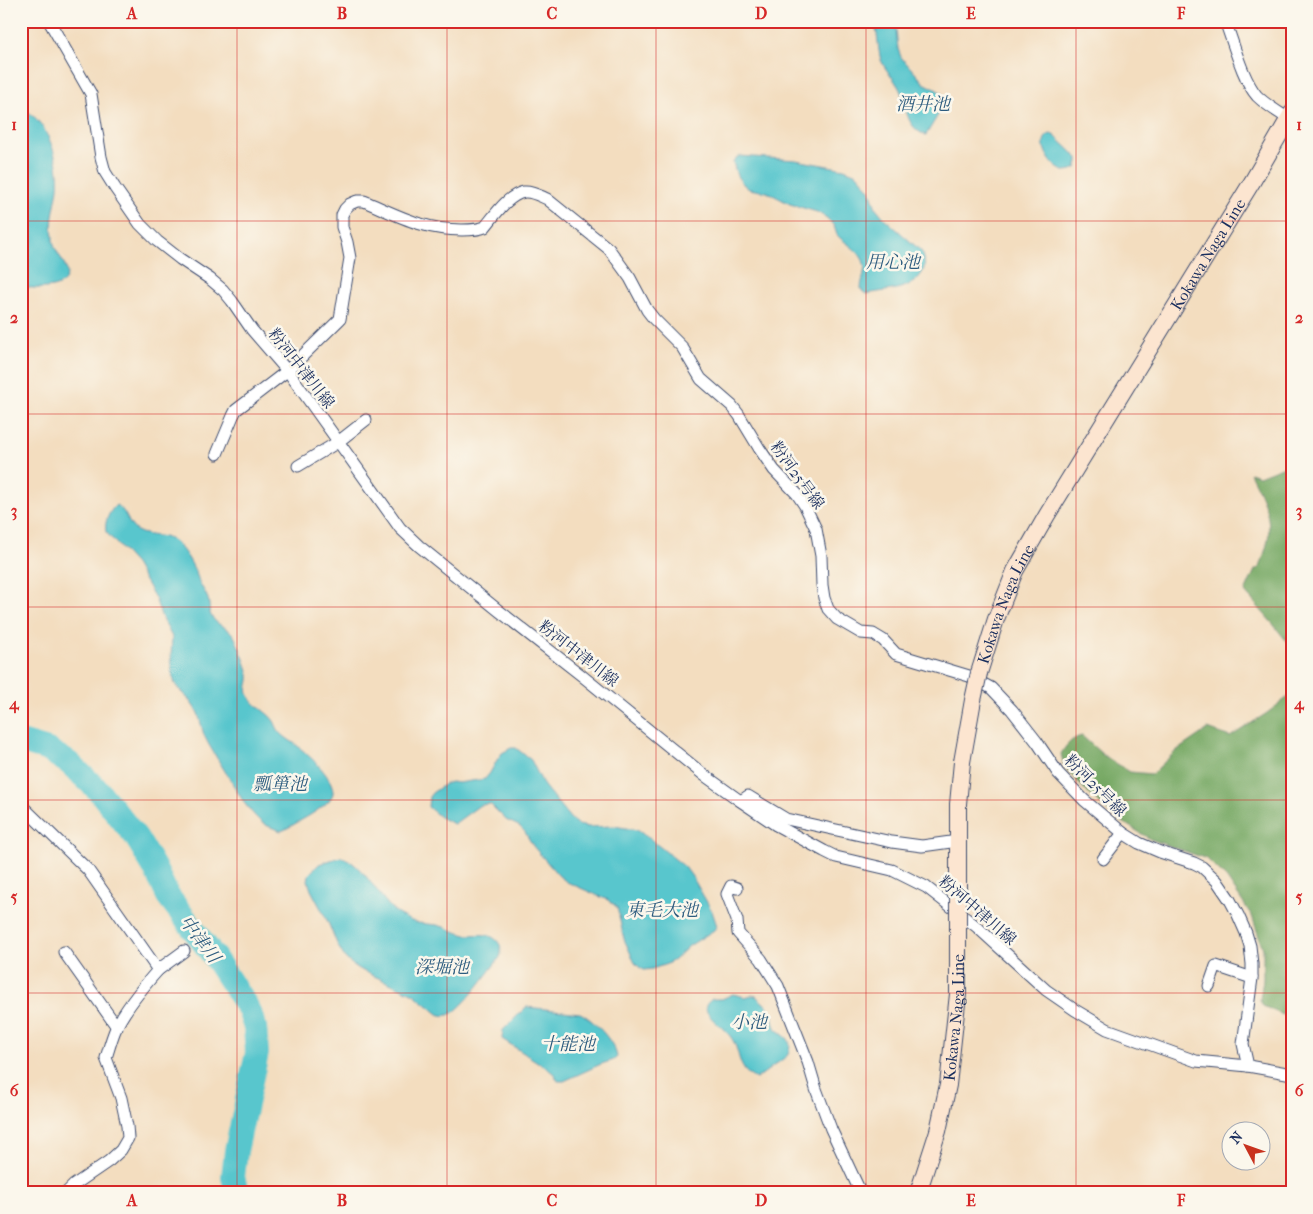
<svg xmlns="http://www.w3.org/2000/svg" width="1313" height="1214" viewBox="0 0 1313 1214" font-family="'IM FELL French Canon','Noto Serif JP',serif">
<style>
.forest{fill:#76a863;stroke:#486c60}
.water{fill:#58c6cd;stroke:#3a7a96}
.lines{fill:none;stroke-linecap:round;stroke-linejoin:round}
.river{stroke:#58c6cd;stroke-width:24}
.street-casing{stroke:#3b496d;stroke-width:13}
.secondary-casing{stroke:#3b496d;stroke-width:18}
.street{stroke:#fff;stroke-width:11}
.secondary{stroke:#fce5d0;stroke-width:16}
.secondary-bridge-casing{stroke:#3b496d;stroke-width:18;stroke-linecap:butt}
.secondary-bridge{stroke:#fce5d0;stroke-width:16}
.grid{fill:none;stroke:#d62828;stroke-width:1;stroke-opacity:0.55}
.labels{text-anchor:middle;stroke-width:5;stroke-linejoin:round;paint-order:stroke}
.street-label{font-size:16px;fill:#1b2f5e;stroke:#fbf7ec}
.water-label{font-size:18px;font-style:italic;fill:#2d5c7f;stroke:#fbf7ec}
.neatline{fill:none;stroke:#d62828;stroke-width:2}
.grid-label{font-size:16px;text-anchor:middle;font-weight:bold;fill:#d62828}
</style>
<rect width="100%" height="100%" fill="#fbf7ec"/>
<filter id="ink" filterUnits="userSpaceOnUse"><feTurbulence type="fractalNoise" baseFrequency=".02" numOctaves="2"/><feDisplacementMap in="SourceGraphic" scale="10" xChannelSelector="R" yChannelSelector="G"/><feConvolveMatrix kernelMatrix="1 2 1 2 8 2 1 2 1" color-interpolation-filters="sRGB"/></filter>
<filter id="wash" filterUnits="userSpaceOnUse"><feTurbulence type="fractalNoise" baseFrequency=".0096" numOctaves="4" result="noise"/><feDisplacementMap in="SourceGraphic" scale="20" xChannelSelector="R" yChannelSelector="G"/><feGaussianBlur stdDeviation="1.12" result="paint"/><feColorMatrix in="noise" values="0 0 0 0 0 0 0 0 0 0 0 0 0 0 0 0 0 1.4 0 .05"/><feComposite in="paint" operator="in"/></filter>
<g filter="url(#wash)">
<rect width="100%" height="100%" fill="#f3ddbf"/>
<g class="forest">
<path d="M1292,463V648L1273,624L1245,592L1255,570L1260,567C1263,558 1266,549 1268,540C1272,513 1261,496 1250,473L1259,476Z"/>
<path d="M1292,694V1019L1263,1006L1260,1000L1263,979V949L1252,916L1227,879L1207,859L1150,839L1116,818L1086,791L1064,766L1061,754C1066,745 1072,738 1082,736L1103,755L1130,772L1152,774L1176,751L1208,729L1230,737L1267,713Z"/>
</g>
<g class="water">
<path d="M873,21H895L898,49L901,57L924,83L939,91L946,98L944,105L926,135C903,127 908,103 898,86C893,77 885,70 881,60C877,47 879,33 873,21Z"/>
<path d="M21,108C47,118 61,162 58,188C56,205 50,219 53,237C53,240 53,242 54,245C57,255 72,269 65,280C57,291 34,288 21,287V178L26,162L21,148Z"/>
<path d="M1051,134L1055,136L1078,158V162L1076,168C1073,170 1068,171 1064,171C1054,169 1042,151 1044,142C1044,139 1046,137 1048,135Z"/>
<path d="M739,156L796,160L844,169L857,174L863,181L870,190L876,208L885,219L921,251C925,257 926,266 922,273C912,291 884,290 867,294L863,292L861,289C861,283 863,279 864,273C868,256 851,247 840,238L837,235L834,226L827,218L817,212L790,204L767,192L749,189L743,184L737,176L733,162L735,159Z"/>
<path d="M116,505C127,510 127,525 137,531C149,538 166,533 176,543C184,550 191,562 195,571C197,575 198,578 199,582C202,588 206,593 208,599C210,605 208,612 212,617C217,626 229,627 234,636C238,644 248,667 249,675C250,682 246,687 248,694C253,706 267,711 274,721C276,725 277,728 279,731C283,736 289,740 294,743C306,753 334,776 333,793C331,806 297,822 286,829L281,831L268,826L261,822L255,816L245,804L209,745L204,735L198,713L190,701L175,684L172,673L171,659L172,637L162,618L155,598L135,564L106,532C104,522 109,512 116,505Z"/>
<polygon points="511,748 516,748 531,760 544,786 570,818 578,825 588,827 614,826 637,830 649,838 685,867 693,878 712,911 717,926 714,930 689,946 674,960 667,964 652,969 644,970 639,967 635,963 624,939 617,907 608,900 567,882 559,876 533,846 525,832 519,826 506,820 490,804 480,805 454,824 440,817 428,807 429,797 432,793 445,784 451,782 458,783 485,779 490,773 497,760 502,753"/>
<path d="M340,857C361,861 378,896 394,911C400,916 410,921 418,923C424,924 431,924 437,925C447,927 456,933 466,935C473,935 480,934 486,935C497,937 504,946 500,957C490,970 463,1009 450,1014C446,1016 442,1016 438,1014L414,994L363,971L353,965L345,958L338,946L327,920L311,890L308,881L309,874L319,864Z"/>
<path d="M733,994L745,997L752,995L756,996L768,1007L772,1014L774,1025L776,1029L788,1039L790,1045L789,1052L787,1056L756,1079C735,1069 742,1051 730,1036C724,1028 708,1018 706,1009C705,1004 709,1002 712,999H722Z"/>
<path d="M527,1007L580,1013C593,1019 615,1042 617,1057L614,1060L601,1064L564,1081H558L554,1074L547,1068L502,1039L503,1030L525,1008Z"/>
</g>
<g class="lines">
<polyline class="river" points="21,742 48,750 69,763 98,790 136,837 154,867 168,896 215,958 249,1010 255,1027 257,1053 236,1151 233,1177 237,1193"/>
</g>
</g>
<g filter="url(#ink)">
<g class="lines">
<defs>
<g id="street">
<polyline points="49,21 91,94 101,157 105,172 115,188 140,224 157,241 180,259 210,279 223,290 232,301 252,330 290,374 400,528 419,546 498,610 581,675 704,775 739,800 776,825 824,851 836,857 892,870 926,887 977,927 1046,990 1075,1010 1107,1029 1196,1061 1248,1066 1292,1074"/>
<path d="M1225,21C1233,42 1243,80 1257,96C1266,105 1278,112 1289,119"/>
<path d="M217,454L233,416L236,410L287,371L340,319L350,258L347,242L342,227V215L345,209L350,204L357,201H364C399,216 423,230 462,230C470,230 478,230 485,227C495,215 508,195 524,192C532,191 540,196 547,199L609,249L630,278L647,310L654,319L682,347L701,379L732,406L739,415L759,448L774,470L797,494L805,506L816,529L821,556L822,585L824,598L828,609L837,619L861,633L873,634L883,640L896,654L969,676L991,688L1012,710L1037,742L1058,773L1084,800L1123,833L1139,843L1160,852L1194,863L1202,867L1217,881L1230,900L1238,915L1246,933L1250,946L1252,964V978L1243,1044L1248,1066"/>
<polyline points="298,466 338,442 366,420"/>
<polyline points="741,801 748,796 786,819 892,842 922,846 958,841"/>
<path d="M21,805L88,870L158,970C143,987 126,1007 116,1028C112,1037 109,1048 106,1058L121,1098L127,1126L128,1138L121,1150L109,1161L74,1185L66,1193"/>
<polyline points="1103,859 1123,833"/>
<polyline points="737,888 731,886 727,894 737,920 738,933 761,959 778,986 808,1062 816,1089 831,1129 859,1189 860,1193"/>
<polyline points="64,952 117,1027"/>
<polyline points="158,970 184,951"/>
<polyline points="1209,986 1216,966 1252,978"/>
</g>
<g id="secondary">
<path id="s1" d="M979,673L996,619L1015,571L1047,515L1252,182L1292,113"/>
<polyline points="958,879 958,804 962,762"/>
<path id="s2" d="M918,1193L938,1131L948,1085L958,994V948"/>
</g>
</defs>
<use href="#street" class="street-casing"/>
<use href="#secondary" class="secondary-casing"/>
<use href="#street" class="street"/>
<use href="#secondary" class="secondary"/>
<defs>
<g id="secondary-bridge">
<polyline points="962,762 973,700 979,673"/>
<polyline points="958,879 958,948"/>
</g>
</defs>
<use href="#secondary-bridge" class="secondary-bridge-casing"/>
<use href="#secondary-bridge" class="secondary-bridge"/>
</g>
</g>
<path class="grid" d="M237,21V1193M447,21V1193M656,21V1193M866,21V1193M1076,21V1193M21,221H1292M21,414H1292M21,607H1292M21,800H1292M21,993H1292"/>
<g class="labels">
<g class="street-label">
<text dy="6" stroke="none"><textPath href="#s1" startOffset="479">Kokawa Naga Line</textPath></text>
<text transform="translate(302 368) rotate(52)" y="6">粉河中津川線</text>
<text transform="translate(798 475) rotate(54)" y="6">粉河25号線</text>
<text dy="6" stroke="none"><textPath href="#s1" startOffset="74">Kokawa Naga Line</textPath></text>
<text transform="translate(579 653) rotate(38)" y="6">粉河中津川線</text>
<text transform="translate(1096 785) rotate(45)" y="6">粉河25号線</text>
<text transform="translate(978 910) rotate(41)" y="6">粉河中津川線</text>
<text dy="6" stroke="none"><textPath href="#s2" startOffset="180">Kokawa Naga Line</textPath></text>
</g>
<g class="water-label">
<text x="923" y="110">酒井池</text>
<text x="893" y="268">用心池</text>
<text x="280" y="790">瓢箪池</text>
<text x="662" y="916">東毛大池</text>
<text transform="translate(200 939) rotate(53)" y="6">中津川</text>
<text x="442" y="973">深堀池</text>
<text x="749" y="1028">小池</text>
<text x="568" y="1050">十能池</text>
</g>
</g>
<rect width="1313" height="1214" fill="none" stroke="#fbf7ec" stroke-width="55"/>
<g transform="translate(1246 1146) rotate(311)"><circle r="24" fill="#fbf7ec" stroke="#a1a7b3"/>
<path d="M0-4L9 19L0 12L-9 19Z" fill="#c8321e"/>
<text y="-8" font-size="14" font-weight="bold" text-anchor="middle" fill="#1b2f5e">N</text>
</g>
<rect x="28" y="28" width="1258" height="1158" class="neatline"/>
<g class="grid-label">
<text x="132" y="19">A</text>
<text x="342" y="19">B</text>
<text x="552" y="19">C</text>
<text x="761" y="19">D</text>
<text x="971" y="19">E</text>
<text x="1181" y="19">F</text>
<text x="14" y="130">1</text>
<text x="1299" y="130">1</text>
<text x="14" y="323">2</text>
<text x="1299" y="323">2</text>
<text x="14" y="516">3</text>
<text x="1299" y="516">3</text>
<text x="14" y="709">4</text>
<text x="1299" y="709">4</text>
<text x="14" y="902">5</text>
<text x="1299" y="902">5</text>
<text x="14" y="1096">6</text>
<text x="1299" y="1096">6</text>
<text x="132" y="1206">A</text>
<text x="342" y="1206">B</text>
<text x="552" y="1206">C</text>
<text x="761" y="1206">D</text>
<text x="971" y="1206">E</text>
<text x="1181" y="1206">F</text>
</g>
</svg>
